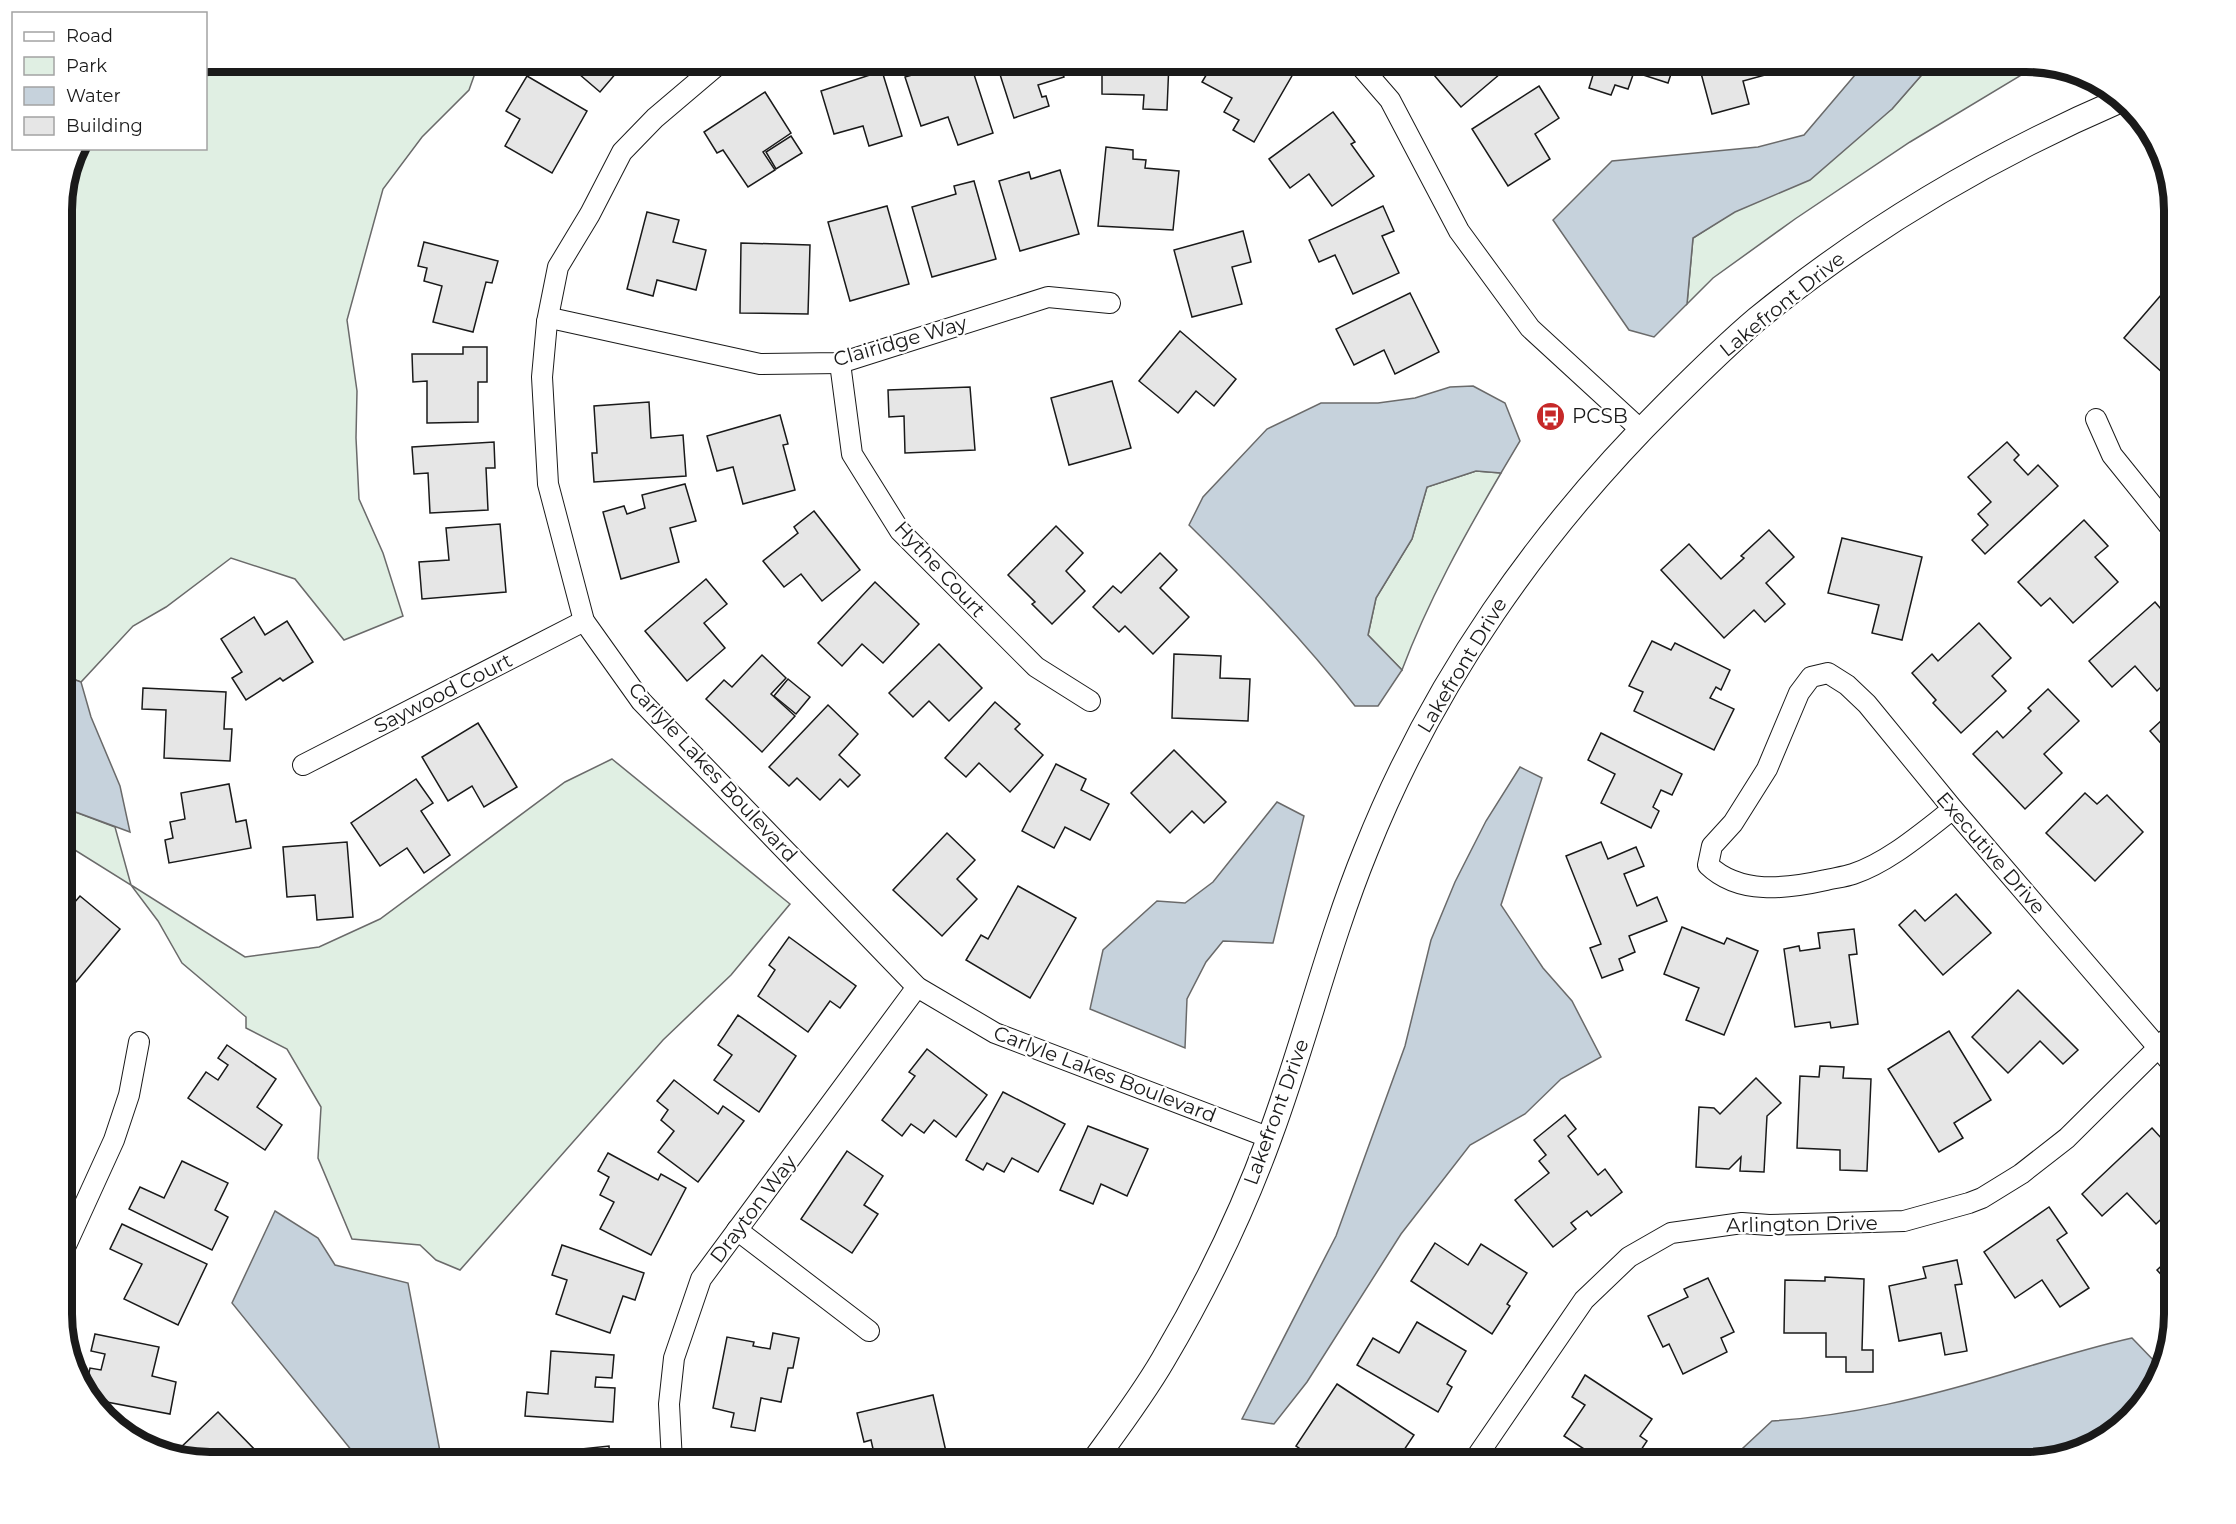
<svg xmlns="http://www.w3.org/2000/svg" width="2236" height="1524" viewBox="0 0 2236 1524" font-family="Montserrat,sans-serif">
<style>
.green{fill:#e0efe3;stroke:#6a6a6a;stroke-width:1.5}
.water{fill:#c6d2dc;stroke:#6a6a6a;stroke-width:1.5}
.building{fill:#e6e6e6;stroke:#1a1a1a;stroke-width:1.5}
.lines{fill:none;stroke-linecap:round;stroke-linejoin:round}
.minor-casing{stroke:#1a1a1a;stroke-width:22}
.tertiary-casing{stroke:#1a1a1a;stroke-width:26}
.minor{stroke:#fff;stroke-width:20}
.tertiary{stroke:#fff;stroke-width:24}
.labels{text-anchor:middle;stroke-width:4.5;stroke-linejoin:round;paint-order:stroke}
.street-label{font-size:20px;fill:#1a1a1a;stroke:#fff}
.poi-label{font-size:20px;fill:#1a1a1a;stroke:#fff;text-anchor:start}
.rim{fill:none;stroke:#1a1a1a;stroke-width:8}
</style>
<rect width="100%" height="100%" fill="#fff"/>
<g class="green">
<polygon points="206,62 479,62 469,90 422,137 383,189 347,320 357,391 356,438 359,499 383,553 403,616 344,640 295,579 231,558 166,607 133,626 81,682 62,675 62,201 73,153 76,149 206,148"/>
<polygon points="1933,62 2026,62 2038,65 1910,142 1795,219 1713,278 1687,304 1693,238 1892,109"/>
<path d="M1476,471L1501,473C1464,536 1428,601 1402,670L1368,635L1376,598L1412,539L1427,487Z"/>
<polygon points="612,759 790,904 731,975 663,1040 460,1270 436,1260 420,1245 352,1239 318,1158 321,1107 287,1049 246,1028 246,1017 182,963 158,921 131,885 62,842 62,807 115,827 131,885 245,957 319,947 380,919 565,782"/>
</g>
<g class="water">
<polygon points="1866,62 1933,62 1892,109 1810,180 1735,212 1693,238 1687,304 1654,337 1629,330 1553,220 1612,161 1758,147 1804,135"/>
<path d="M1473,386L1505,403L1520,441L1501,473L1476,471L1427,487L1412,539L1376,598L1368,635L1402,670L1378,706H1355C1303,639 1249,584 1189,525L1203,497L1267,429L1321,403H1378L1415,398L1450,387Z"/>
<polygon points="62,675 81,682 91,717 120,786 130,832 62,807"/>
<polygon points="1520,767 1542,778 1501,905 1543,968 1572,1001 1601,1057 1561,1079 1525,1114 1470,1145 1401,1234 1307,1382 1274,1424 1242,1419 1336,1236 1405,1046 1431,940 1455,882 1486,821"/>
<polygon points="1277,802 1304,816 1273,943 1223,941 1206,962 1187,999 1185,1048 1090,1009 1103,950 1157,901 1185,903 1213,882"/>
<polygon points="275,1211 318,1238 335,1265 408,1283 442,1462 361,1462 232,1303"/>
<path d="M2132,1338L2159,1366L2149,1397L2092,1447L2026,1462H1728L1772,1421C1849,1416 1926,1397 2000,1375C2044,1362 2087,1348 2132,1338Z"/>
</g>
<g class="building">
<polygon points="565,62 634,62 627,69 623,65 600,92"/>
<polygon points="957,62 970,62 993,133 958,145 948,117 921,126 905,77"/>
<polygon points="996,62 1059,62 1064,77 1038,85 1042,97 1046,96 1049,106 1014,118"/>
<polygon points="1102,62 1169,62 1167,110 1143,109 1144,95 1102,94"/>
<polygon points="1214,62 1272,62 1293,74 1254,142 1233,130 1239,120 1224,112 1232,98 1202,82"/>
<polygon points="1423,62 1489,62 1500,74 1461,107"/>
<polygon points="1597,62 1675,62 1668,83 1634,72 1628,89 1615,85 1611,95 1589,88"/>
<polygon points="1698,62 1773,62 1776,72 1743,81 1749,104 1712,114"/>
<polygon points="882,71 902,136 869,146 863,126 834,134 821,91"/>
<polygon points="527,76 587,111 552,173 505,146 520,119 506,111"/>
<polygon points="1539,86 1559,118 1535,134 1550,159 1508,186 1472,129"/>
<polygon points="765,92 791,133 763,152 775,170 748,187 723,150 717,153 704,132"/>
<polygon points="1333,112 1355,142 1351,144 1374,176 1332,206 1309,174 1290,188 1269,159"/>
<polygon points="791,136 802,153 776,169 766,152"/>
<polygon points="1106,147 1133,150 1133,159 1146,160 1145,168 1179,171 1173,230 1098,226"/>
<polygon points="1060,170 1079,234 1020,251 999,181 1029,172 1031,179"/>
<polygon points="974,181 996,259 932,277 912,207 956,194 954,186"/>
<polygon points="887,206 909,284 850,301 828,222"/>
<polygon points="1383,206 1394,231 1382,236 1399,273 1353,294 1335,255 1319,262 1309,240"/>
<polygon points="647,212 679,220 673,242 706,250 696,290 657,280 653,296 627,289"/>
<polygon points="1243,231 1251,262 1232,267 1242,304 1192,317 1174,250"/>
<polygon points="424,242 498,261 492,283 486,282 473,332 433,322 442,286 424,281 427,268 418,266"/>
<polygon points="741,243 810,245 808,314 740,313"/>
<polygon points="2174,280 2174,383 2124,338"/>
<polygon points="1410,293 1439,352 1395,374 1384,350 1354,365 1336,329"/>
<polygon points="1180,331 1236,379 1214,406 1196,391 1178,413 1139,381"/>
<polygon points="463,347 487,347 487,382 478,382 478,422 427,423 427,381 413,382 412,354 463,354"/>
<polygon points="1112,381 1131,448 1069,465 1051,398"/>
<polygon points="970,387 975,450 905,453 904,416 889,417 888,390"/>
<polygon points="649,402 651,438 683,435 686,476 594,482 592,453 597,453 594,406"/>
<polygon points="780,415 788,444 783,445 795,490 743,504 733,467 717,471 707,436"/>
<polygon points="494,442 495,468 486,468 488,510 430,513 428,473 414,474 412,447"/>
<polygon points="2007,442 2019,455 2014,460 2028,475 2038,465 2058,486 1985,554 1972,540 1988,525 1978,514 1991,502 1968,477"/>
<polygon points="685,484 696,521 670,528 679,562 621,579 603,512 624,506 627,514 645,508 642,495"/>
<polygon points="814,511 860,570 822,601 801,574 784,587 763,561 798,533 794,527"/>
<polygon points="2084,520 2108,546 2095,557 2118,582 2073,623 2050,598 2041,606 2018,582"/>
<polygon points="500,524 506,592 422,599 419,562 449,560 446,528"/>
<polygon points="1056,526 1083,553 1066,571 1085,591 1052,624 1032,604 1035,602 1008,575"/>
<polygon points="1769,530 1794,557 1766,583 1785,604 1765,622 1754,610 1724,638 1661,570 1689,544 1721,579 1744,558 1741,556"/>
<polygon points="1842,538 1922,557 1902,640 1872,633 1879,605 1828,593"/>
<polygon points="1160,553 1177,570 1160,588 1189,617 1153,654 1125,626 1119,632 1093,607 1113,586 1121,593"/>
<polygon points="706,579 727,604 704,623 725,648 687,681 645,631"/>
<polygon points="875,582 919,624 883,663 862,644 842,666 818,643"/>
<polygon points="2155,602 2172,622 2165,629 2174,640 2174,674 2157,691 2135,666 2112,687 2089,661"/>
<polygon points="254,617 265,635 287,621 313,662 283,681 280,678 246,700 232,678 242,672 221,639"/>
<polygon points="1979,623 2011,658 1992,676 2006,691 1961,733 1933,703 1936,700 1912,673 1932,654 1938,661"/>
<polygon points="1652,641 1671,650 1675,643 1730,670 1721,690 1716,687 1710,698 1734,709 1714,750 1634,711 1643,692 1629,686"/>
<polygon points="939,644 982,688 949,721 929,701 913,717 889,693"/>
<polygon points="1174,654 1221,656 1220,678 1250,679 1248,721 1172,718"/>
<polygon points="762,655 786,678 771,694 795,716 762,752 706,699 724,680 732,687"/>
<polygon points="788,679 810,697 796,714 774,696"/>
<polygon points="143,688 226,692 224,729 232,729 230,761 164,758 166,710 142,709"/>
<polygon points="2048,689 2079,721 2044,754 2062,773 2025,809 1973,754 1997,731 2003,738 2031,711 2028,708"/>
<polygon points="995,702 1020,724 1015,729 1043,755 1010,792 979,763 966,777 945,758"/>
<polygon points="828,705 858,734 839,755 860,775 848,787 840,779 820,800 797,778 789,786 769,767"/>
<polygon points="2174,709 2174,758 2150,731"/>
<polygon points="478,723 517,787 484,807 472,786 448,801 422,757"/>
<polygon points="1601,733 1682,774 1672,795 1661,790 1653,807 1659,811 1651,828 1601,803 1615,774 1588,760"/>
<polygon points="1174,750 1226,802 1204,823 1192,811 1170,833 1131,793"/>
<polygon points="1056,764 1086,779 1081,790 1109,804 1090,840 1065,827 1054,848 1022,831"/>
<polygon points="416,779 433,803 421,811 450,855 424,873 407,848 380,866 351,823"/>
<polygon points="229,784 236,822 246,820 251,848 169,863 165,840 173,838 170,822 185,819 181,793"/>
<polygon points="2085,793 2097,804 2107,795 2143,832 2095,881 2046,833"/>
<polygon points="947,833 975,860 957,879 977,899 942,936 893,890"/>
<polygon points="347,842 353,917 317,920 315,895 287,897 283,847"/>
<polygon points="1601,842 1608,859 1636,847 1644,866 1624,874 1637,906 1657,897 1667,921 1629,936 1635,952 1619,959 1623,970 1602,978 1590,948 1601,944 1566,856"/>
<polygon points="1018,886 1076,918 1030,998 966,960 981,935 988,939"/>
<polygon points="1956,894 1991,933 1943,975 1899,925 1915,910 1925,921"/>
<polygon points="80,896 120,929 71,988 62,981 62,917"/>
<polygon points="1682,927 1724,944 1727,938 1758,951 1724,1035 1686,1020 1699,988 1664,974"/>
<polygon points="1854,929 1857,954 1849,955 1858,1024 1831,1028 1830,1022 1795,1027 1784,949 1799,946 1800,951 1820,948 1818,933"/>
<polygon points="789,937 856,986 840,1008 830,1001 808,1032 758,996 775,970 769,965"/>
<polygon points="2018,990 2078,1050 2063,1064 2040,1041 2008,1073 1972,1037"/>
<polygon points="738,1015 796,1056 759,1112 714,1080 732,1055 718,1045"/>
<polygon points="1949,1031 1991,1100 1954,1123 1963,1138 1939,1152 1888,1069"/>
<polygon points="227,1045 276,1079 257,1107 282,1125 265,1150 188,1098 206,1072 218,1080 228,1065 218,1058"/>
<polygon points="927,1049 987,1095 956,1137 934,1120 924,1133 911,1124 902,1136 882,1120 915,1076 909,1072"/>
<polygon points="1820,1066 1844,1067 1843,1078 1871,1079 1867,1171 1840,1170 1840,1150 1797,1148 1800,1076 1819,1077"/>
<polygon points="1756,1078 1781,1103 1767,1116 1764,1172 1740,1171 1741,1157 1729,1169 1696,1167 1699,1107 1714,1108 1720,1114"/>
<polygon points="674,1080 718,1114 723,1106 744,1121 698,1182 658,1152 674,1131 661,1120 668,1110 657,1101"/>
<polygon points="1003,1092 1065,1124 1038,1172 1012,1158 1004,1172 987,1163 983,1170 966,1160"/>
<polygon points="1565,1115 1576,1129 1568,1136 1598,1175 1605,1169 1622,1192 1591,1216 1587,1211 1571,1223 1576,1229 1553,1247 1515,1200 1549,1173 1539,1161 1546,1155 1534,1140"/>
<polygon points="1088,1126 1148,1149 1127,1196 1101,1184 1093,1204 1060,1190"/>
<polygon points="2152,1128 2174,1152 2168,1160 2174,1168 2174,1207 2156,1224 2127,1193 2102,1216 2082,1194"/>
<polygon points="847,1151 883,1176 864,1205 878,1214 852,1253 801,1219"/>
<polygon points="608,1153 658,1180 661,1174 686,1188 651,1255 600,1229 614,1202 600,1195 609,1177 598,1171"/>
<polygon points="182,1161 228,1183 215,1210 228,1217 212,1250 129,1209 140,1187 164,1198"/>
<polygon points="2049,1207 2067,1233 2057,1240 2089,1288 2060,1307 2042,1280 2015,1298 1984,1252"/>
<polygon points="122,1224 207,1264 178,1325 124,1299 142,1264 110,1249"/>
<polygon points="1435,1243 1468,1265 1481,1244 1527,1273 1507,1304 1510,1306 1492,1334 1411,1281"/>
<polygon points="562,1245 644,1273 635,1300 623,1296 610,1333 556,1314 567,1280 552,1275"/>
<polygon points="2174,1254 2174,1289 2157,1270"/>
<polygon points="1957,1260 1962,1284 1955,1285 1967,1351 1945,1355 1941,1333 1899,1341 1889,1286 1926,1278 1923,1267"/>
<polygon points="1825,1277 1864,1279 1862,1350 1873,1350 1873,1372 1846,1372 1846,1357 1826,1357 1826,1333 1784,1333 1785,1280 1825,1281"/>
<polygon points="1708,1278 1734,1332 1721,1338 1727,1352 1683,1374 1669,1344 1663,1347 1648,1316 1688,1297 1684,1289"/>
<polygon points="1417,1322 1466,1351 1447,1384 1452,1387 1438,1412 1357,1365 1373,1338 1399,1353"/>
<polygon points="773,1333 799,1338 793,1368 788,1368 781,1402 761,1398 755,1431 731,1427 734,1413 713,1408 727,1337 754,1342 753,1346 770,1349"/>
<polygon points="95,1334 159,1347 152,1376 176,1382 170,1414 91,1399 85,1391 90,1368 101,1370 105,1354 91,1351"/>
<polygon points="551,1351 614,1355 612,1378 596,1377 595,1387 615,1388 613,1422 525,1416 527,1392 548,1394"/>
<polygon points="1585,1375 1652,1419 1640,1436 1647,1441 1633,1462 1604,1462 1564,1436 1585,1405 1572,1397"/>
<polygon points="1337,1384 1414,1435 1396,1462 1320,1462 1296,1446"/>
<polygon points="933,1395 947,1456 918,1462 876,1462 871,1440 864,1442 857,1413"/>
<polygon points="218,1412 262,1457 257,1462 210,1462 176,1452"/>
<polygon points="609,1446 610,1462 526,1462 525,1455"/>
<polygon points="804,1454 805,1462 753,1462 753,1458"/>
</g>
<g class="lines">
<defs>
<g id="minor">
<polyline points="721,62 655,118 622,152 590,214 558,267 547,322 542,377 548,484 584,621 641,701 917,987 995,1033 1270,1138"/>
<polyline points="1357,62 1390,100 1459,231 1530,328 1641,430"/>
<polyline points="547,322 555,319 760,364 840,363 1048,297 1110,303"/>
<polyline points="840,363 852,454 900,531 1036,667 1090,701"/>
<polyline points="2096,419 2112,455 2174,532"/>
<polyline points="303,765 584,621"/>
<path d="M1953,809C1923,832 1889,862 1853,874C1844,877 1834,878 1826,880C1786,889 1739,895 1708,865L1712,846L1733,823L1767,769L1799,693L1811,677L1828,673L1847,685L1867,704L1953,809L2174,1066"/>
<polyline points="737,1230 869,1331"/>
<polyline points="62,1254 114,1140 129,1095 139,1042"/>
<polyline points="672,1462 669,1404 674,1358 701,1279 917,987"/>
<polyline points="1473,1462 1584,1300 1629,1257 1671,1233 1742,1223 1769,1225 1904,1221 1969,1203 1982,1198 2021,1174 2067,1138 2174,1032"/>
</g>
<path id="tertiary" d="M1093,1462C1117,1429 1142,1396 1163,1360C1205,1289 1242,1213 1270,1136C1305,1042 1328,943 1366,850C1433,682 1539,531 1667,404C1696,375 1725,346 1757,319C1867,229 1991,156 2121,100"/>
</defs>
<use href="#minor" class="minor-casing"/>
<use href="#tertiary" class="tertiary-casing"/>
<use href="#minor" class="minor"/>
<use href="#tertiary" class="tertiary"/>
</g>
<defs>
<symbol id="bus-disc" viewBox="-11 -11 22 22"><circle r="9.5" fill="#c62828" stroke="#fff"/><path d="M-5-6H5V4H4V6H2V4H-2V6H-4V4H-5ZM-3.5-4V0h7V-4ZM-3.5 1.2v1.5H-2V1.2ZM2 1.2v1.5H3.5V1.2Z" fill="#fff"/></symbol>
</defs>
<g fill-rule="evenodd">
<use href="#bus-disc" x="1534" y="400" width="33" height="33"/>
</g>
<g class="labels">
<g class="street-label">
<text transform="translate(1782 304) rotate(-39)" y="7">Lakefront Drive</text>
<text transform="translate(900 341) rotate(-16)" y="7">Clairidge Way</text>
<text transform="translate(940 569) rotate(47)" y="7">Hythe Court</text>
<text transform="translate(1462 665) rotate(-59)" y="7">Lakefront Drive</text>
<text transform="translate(443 693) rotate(-27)" y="7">Saywood Court</text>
<text transform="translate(713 772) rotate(47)" y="7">Carlyle Lakes Boulevard</text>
<text transform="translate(1991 853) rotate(49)" y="7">Executive Drive</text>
<text transform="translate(1105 1074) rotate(21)" y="7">Carlyle Lakes Boulevard</text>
<text transform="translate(1276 1112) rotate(-70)" y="7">Lakefront Drive</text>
<text transform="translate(753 1209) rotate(-53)" y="7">Drayton Way</text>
<text transform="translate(1802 1224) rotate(-1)" y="7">Arlington Drive</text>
</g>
<g class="poi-label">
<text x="1572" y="423">PCSB</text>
</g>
</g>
<path d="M0 0H2236V1524H0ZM210 72H2026A138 138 0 0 1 2164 210V1314A138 138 0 0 1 2026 1452H210A138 138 0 0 1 72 1314V210A138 138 0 0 1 210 72Z" fill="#fff" fill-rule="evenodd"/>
<path class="rim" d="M210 72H2026A138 138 0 0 1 2164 210V1314A138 138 0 0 1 2026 1452H210A138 138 0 0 1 72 1314V210A138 138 0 0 1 210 72Z"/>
<rect x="12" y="12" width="195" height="138" fill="#ffffff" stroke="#a3a3a3" stroke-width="1.5"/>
<rect x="24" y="32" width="30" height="9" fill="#ffffff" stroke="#a3a3a3" stroke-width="1.5"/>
<text x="66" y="42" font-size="18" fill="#1a1a1a">Road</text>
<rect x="24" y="57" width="30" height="18" fill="#e0efe3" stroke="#a3a3a3" stroke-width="1.5"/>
<text x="66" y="72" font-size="18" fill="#1a1a1a">Park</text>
<rect x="24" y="87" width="30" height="18" fill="#c6d2dc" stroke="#a3a3a3" stroke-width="1.5"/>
<text x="66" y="102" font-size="18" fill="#1a1a1a">Water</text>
<rect x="24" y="117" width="30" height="18" fill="#e6e6e6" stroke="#a3a3a3" stroke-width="1.5"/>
<text x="66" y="132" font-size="18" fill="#1a1a1a">Building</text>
</svg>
